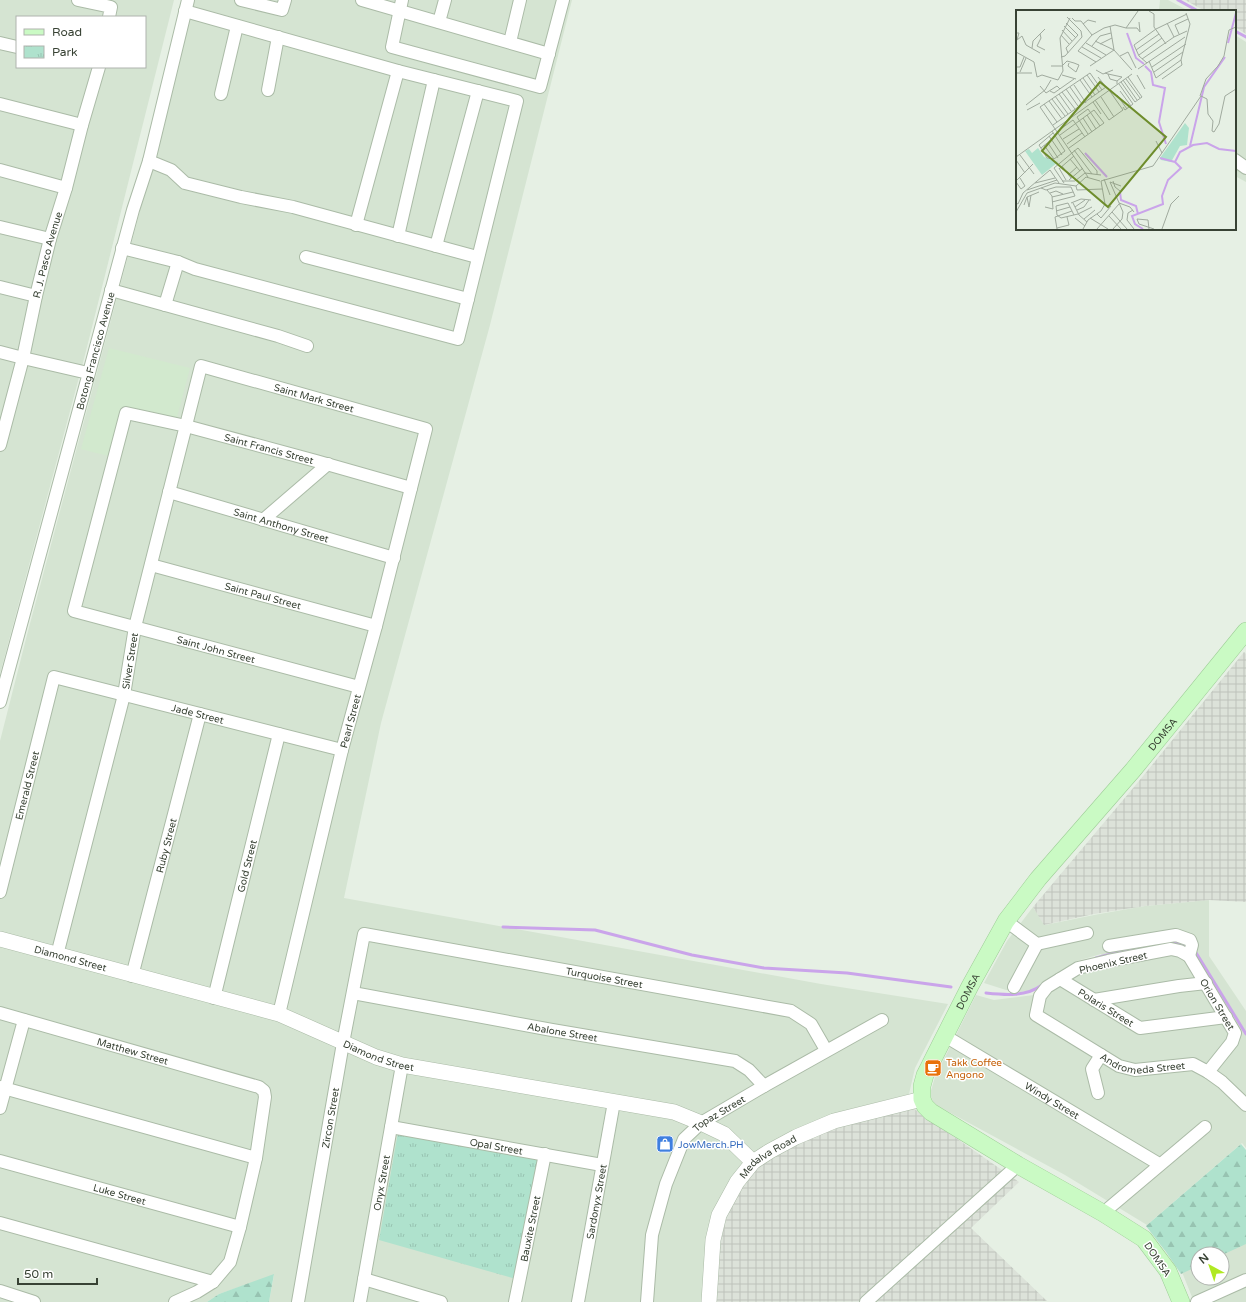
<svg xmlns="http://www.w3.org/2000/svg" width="1246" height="1302" viewBox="0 0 1246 1302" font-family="'Varela Round',sans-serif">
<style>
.residential{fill:#d5e4d2;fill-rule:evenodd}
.industrial{fill:url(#industrial-grid)}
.education{fill:#d2e9ce}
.forest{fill:url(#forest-firs)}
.park{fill:url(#park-tufts)}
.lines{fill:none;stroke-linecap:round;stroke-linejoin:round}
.stream{stroke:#caa4ea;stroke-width:3}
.minor-casing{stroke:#abbba7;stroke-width:14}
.tertiary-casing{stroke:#abbba7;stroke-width:16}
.secondary-casing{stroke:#9dcd96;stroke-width:18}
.minor{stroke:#fff;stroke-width:12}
.tertiary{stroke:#fff;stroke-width:15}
.secondary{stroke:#cafac4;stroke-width:17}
.labels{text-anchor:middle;stroke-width:3;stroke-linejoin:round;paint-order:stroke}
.street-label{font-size:10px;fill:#384234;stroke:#fff}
.food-label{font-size:10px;fill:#c56008;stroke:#fff;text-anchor:start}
.shop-label{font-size:10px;fill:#366cbe;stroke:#fff;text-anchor:start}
.inset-river{fill:none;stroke:#caa4ea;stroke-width:2}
.inset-road{fill:none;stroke:#a0aa9e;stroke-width:1}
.view{fill:#6e8d2c;fill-opacity:0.15;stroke:#6e8d2c;stroke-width:2}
.inset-edge{fill:none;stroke:#384234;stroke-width:2}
</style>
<defs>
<pattern id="industrial-grid" width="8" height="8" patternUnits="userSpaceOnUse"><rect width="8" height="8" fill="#dce2d9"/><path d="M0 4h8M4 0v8" fill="none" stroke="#bec3bb"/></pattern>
<pattern id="forest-firs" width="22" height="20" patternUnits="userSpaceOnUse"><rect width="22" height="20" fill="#afe2cd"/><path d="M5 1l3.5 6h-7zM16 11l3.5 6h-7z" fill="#97c3b1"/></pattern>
<pattern id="park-tufts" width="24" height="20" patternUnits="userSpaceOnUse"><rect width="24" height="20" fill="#afe2cd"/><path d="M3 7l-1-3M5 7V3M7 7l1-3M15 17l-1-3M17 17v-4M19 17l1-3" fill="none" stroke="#97c3b1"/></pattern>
</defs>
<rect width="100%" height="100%" fill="#e6f0e4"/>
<g class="residential">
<path d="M0,0H174L85,355L0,674ZM17,17H145V67H17Z"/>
<polygon points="192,0 572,0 490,325 381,723 344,898 821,984 948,1004 915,1068 909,1094 835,1113 703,1302 269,1302 274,1275 219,1294 207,1302 0,1302 0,741 28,631 136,226"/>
<polygon points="1160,0 1168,0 1189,11 1159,11"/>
<polygon points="1235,35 1246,42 1246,182 1235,176"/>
<polygon points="1209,900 1209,956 1246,1011 1246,1148 1242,1143 1147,1225 1065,1175 934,1104 930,1094 935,1077 976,995 994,1000 1034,995 1102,957 1101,954 1077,961 1030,991 1019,992 1006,990 984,983 1007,941 1033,907 1045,925 1094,915 1145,906"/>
<polygon points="1246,1243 1246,1302 1194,1302 1182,1272 1198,1265 1198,1278 1222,1278 1222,1254"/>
</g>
<g class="industrial">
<polygon points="1185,0 1246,0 1246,34 1235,27 1235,11 1205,11"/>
<polygon points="1244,652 1246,654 1246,902 1209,900 1145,906 1094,914 1044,925 1033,907 1139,781"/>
<polygon points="913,1108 1019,1182 971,1228 1047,1301 716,1302 718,1244 724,1215 750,1173 779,1153 842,1124"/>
</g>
<polygon class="education" points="109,348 190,368 176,421 121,407 108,456 81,449"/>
<g class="forest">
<polygon points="1241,1144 1246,1150 1246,1244 1222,1255 1198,1254 1198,1266 1181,1274 1166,1252 1146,1226"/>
<polygon points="274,1274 269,1302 207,1302 219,1294"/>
</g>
<polygon class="park" points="398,1132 540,1157 516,1279 379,1240"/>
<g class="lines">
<g class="stream">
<polyline points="1178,0 1198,11"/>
<polyline points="1235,31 1246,37"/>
<polyline points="503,927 595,930 692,955 764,968 847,973 951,987"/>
<polyline points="1195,951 1246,1034"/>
<polyline points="1096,958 1122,951 1171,942 1186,945"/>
<path d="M986,993C1005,995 1026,997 1042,985"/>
</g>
<defs>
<g id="minor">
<polyline points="78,0 111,7 109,17"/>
<polyline points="241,0 282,10 285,0"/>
<polyline points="362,0 549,54"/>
<polyline points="402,0 392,47 540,87 563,0"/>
<polyline points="439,22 445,0"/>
<polyline points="510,42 520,0"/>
<polyline points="0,43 17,47"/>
<polyline points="268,90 278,37"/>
<polyline points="221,94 237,26"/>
<polyline points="0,104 82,125"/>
<polyline points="1235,160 1246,168"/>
<polyline points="149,161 171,170 185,183 241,197 293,207 477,257"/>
<polyline points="0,170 66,188"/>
<polyline points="356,225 398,71"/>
<polyline points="0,227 50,239"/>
<polyline points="398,236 434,80"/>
<polyline points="436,246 478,91"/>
<polyline points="122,248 178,262 195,269 458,339 517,101 398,71 185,11"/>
<polyline points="306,257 468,299"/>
<polyline points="0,287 36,296"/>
<polyline points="111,290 278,336 307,346"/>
<polyline points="165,305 178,262"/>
<polyline points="0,352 23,358 88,373"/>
<path id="s1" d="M0,445L23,358L36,296L50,239L66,188L82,125L99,67"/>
<path id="s2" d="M169,492L394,558"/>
<polyline points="263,520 328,464"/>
<path id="s3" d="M151,565L376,626"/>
<path id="s4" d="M359,687L74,611L126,413L186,426L316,461L411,488"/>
<path id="s5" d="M0,702L133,210L149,161L188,0"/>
<path id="s6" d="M0,892L54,677L342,750"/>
<polyline points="1006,921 1037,944 1087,933"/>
<polyline points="1109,946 1176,935 1190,940 1192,945 1189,956"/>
<path id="s7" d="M57,955L124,695L135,627L201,366L426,429L376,626L342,750L279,1014"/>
<path id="s8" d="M1189,956L1180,951L1171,949L1108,961L1078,968L1047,987L1040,996L1036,1015L1119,1066L1135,1070L1193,1064L1208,1072L1222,1082L1246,1105"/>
<path id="s9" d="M1189,956L1235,1033L1232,1042L1208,1072"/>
<path id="s10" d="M132,976L200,714"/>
<path id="s11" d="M1060,979L1140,1028L1226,1017"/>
<polyline points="1014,987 1037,944"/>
<path id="s12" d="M353,993L552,1030L735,1061L749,1070L764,1086"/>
<path id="s13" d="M214,998L279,734"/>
<polyline points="1094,1000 1179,986 1206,983"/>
<path id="s14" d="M0,1013L259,1087L264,1091L265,1097L256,1158L240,1227L230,1262L213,1282L197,1292L175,1302"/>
<path id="s15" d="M945,1036L1159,1164"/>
<polyline points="0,1087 256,1158"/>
<polyline points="1098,1093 1092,1069 1101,1055"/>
<polyline points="0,1108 24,1020"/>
<path id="s16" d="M391,1127L602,1165"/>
<path id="s17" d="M0,1161L240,1227"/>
<polyline points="1103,1213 1205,1127"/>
<polyline points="0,1223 213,1282"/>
<polyline points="364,1279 441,1302"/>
<polyline points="0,1291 34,1302"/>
<path id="s18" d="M298,1302L343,1043L364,934L791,1011L811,1024L826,1050"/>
<path id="s19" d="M360,1302L402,1065"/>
<path id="s20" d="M515,1302L545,1154"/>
<path id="s21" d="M578,1302L614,1102"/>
<path id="s22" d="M647,1302L652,1235L666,1184L684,1139L701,1123L764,1086L882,1020"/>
<polyline points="866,1302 1018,1165"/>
<polyline points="1197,1302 1246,1280"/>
</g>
<g id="tertiary">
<path id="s23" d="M0,939L279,1014L376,1057L402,1065L674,1112L701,1123L724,1134L753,1162"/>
<path id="s24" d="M709,1302L713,1240L719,1215L737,1182L753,1162L770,1151L796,1137L834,1121L922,1099"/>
</g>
<g id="secondary">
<path id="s25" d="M1181,1302L1168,1271L1144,1239L1103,1213L1018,1165L931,1112L925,1106L922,1099V1086L925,1075L970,986L1006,921L1038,879L1133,770L1246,631"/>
</g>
</defs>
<use href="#minor" class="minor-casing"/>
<use href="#tertiary" class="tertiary-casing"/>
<use href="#secondary" class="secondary-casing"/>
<use href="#minor" class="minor"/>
<use href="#tertiary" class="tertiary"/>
<use href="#secondary" class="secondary"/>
</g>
<defs>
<symbol id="cafe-square" viewBox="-11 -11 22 22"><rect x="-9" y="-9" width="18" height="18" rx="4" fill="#e8710a" stroke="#fff"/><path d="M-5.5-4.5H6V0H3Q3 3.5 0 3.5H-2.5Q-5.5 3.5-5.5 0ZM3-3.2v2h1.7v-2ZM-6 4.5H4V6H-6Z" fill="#fff"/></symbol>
<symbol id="shop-square" viewBox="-11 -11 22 22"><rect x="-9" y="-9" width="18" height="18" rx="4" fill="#3f7fe0" stroke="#fff"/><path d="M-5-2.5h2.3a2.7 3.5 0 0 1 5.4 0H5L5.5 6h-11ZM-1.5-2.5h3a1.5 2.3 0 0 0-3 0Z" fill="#fff"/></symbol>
</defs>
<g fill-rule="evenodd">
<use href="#cafe-square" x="923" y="1058" width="20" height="20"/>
<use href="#shop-square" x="655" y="1134" width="20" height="20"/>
</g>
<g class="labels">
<g class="street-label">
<text dy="4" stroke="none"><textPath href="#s1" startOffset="196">R. J. Pasco Avenue</textPath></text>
<text dy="4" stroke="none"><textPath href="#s5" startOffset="364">Botong Francisco Avenue</textPath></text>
<text dy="4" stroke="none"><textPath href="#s7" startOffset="724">Saint Mark Street</textPath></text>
<text dy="4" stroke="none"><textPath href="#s4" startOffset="647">Saint Francis Street</textPath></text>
<text dy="4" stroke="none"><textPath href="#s2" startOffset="117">Saint Anthony Street</textPath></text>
<text dy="4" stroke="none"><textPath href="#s3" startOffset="116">Saint Paul Street</textPath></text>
<text transform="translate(216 649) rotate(15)" y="4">Saint John Street</text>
<text dy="4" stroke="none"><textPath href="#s7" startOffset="303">Silver Street</textPath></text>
<text dy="4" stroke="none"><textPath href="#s6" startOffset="370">Jade Street</textPath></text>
<text transform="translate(350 721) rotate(-75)" y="4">Pearl Street</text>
<text dy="4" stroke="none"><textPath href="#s25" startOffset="780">DOMSA</textPath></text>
<text dy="4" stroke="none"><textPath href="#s6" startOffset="110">Emerald Street</textPath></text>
<text dy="4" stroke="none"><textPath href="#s10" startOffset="135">Ruby Street</textPath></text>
<text dy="4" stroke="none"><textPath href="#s13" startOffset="136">Gold Street</textPath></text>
<text dy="4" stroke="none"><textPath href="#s23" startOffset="73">Diamond Street</textPath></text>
<text transform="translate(1113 962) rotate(-13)" y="4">Phoenix Street</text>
<text dy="4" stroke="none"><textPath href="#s18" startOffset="618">Turquoise Street</textPath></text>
<text dy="4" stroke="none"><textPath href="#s25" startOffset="456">DOMSA</textPath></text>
<text dy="4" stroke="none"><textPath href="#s9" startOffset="56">Orion Street</textPath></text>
<text dy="4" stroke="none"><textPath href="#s11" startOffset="54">Polaris Street</textPath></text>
<text dy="4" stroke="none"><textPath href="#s12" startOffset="213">Abalone Street</textPath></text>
<text dy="4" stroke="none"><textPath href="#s14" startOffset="138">Matthew Street</textPath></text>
<text dy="4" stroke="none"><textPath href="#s23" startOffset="397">Diamond Street</textPath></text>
<text dy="4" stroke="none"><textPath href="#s8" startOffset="302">Andromeda Street</textPath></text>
<text dy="4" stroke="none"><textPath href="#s15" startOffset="125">Windy Street</textPath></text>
<text dy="4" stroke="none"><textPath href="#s22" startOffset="212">Topaz Street</textPath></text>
<text dy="4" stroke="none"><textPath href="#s18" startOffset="187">Zircon Street</textPath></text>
<text dy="4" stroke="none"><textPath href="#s16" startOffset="107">Opal Street</textPath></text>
<text dy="4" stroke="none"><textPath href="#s24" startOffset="166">Medalva Road</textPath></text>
<text dy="4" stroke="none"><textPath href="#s19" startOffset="121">Onyx Street</textPath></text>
<text dy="4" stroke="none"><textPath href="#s17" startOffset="124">Luke Street</textPath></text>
<text dy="4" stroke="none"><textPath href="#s21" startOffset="102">Sardonyx Street</textPath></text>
<text dy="4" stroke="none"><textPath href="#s20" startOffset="75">Bauxite Street</textPath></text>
<text transform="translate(1158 1259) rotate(56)" y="4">DOMSA</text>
</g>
<g class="food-label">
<text x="946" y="1066">Takk Coffee<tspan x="946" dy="12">Angono</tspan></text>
</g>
<g class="shop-label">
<text x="678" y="1148">JowMerch.PH</text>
</g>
</g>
<g transform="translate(1016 10)">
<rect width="220" height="220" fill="#e6f0e4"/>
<path d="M22,138L28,147L42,152L26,165L9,141L13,139L16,143Z" fill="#afe2cd"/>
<path d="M169,113L173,118L171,135L164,136L155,152L145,150L144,148Z" fill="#afe2cd"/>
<path class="inset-river" d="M111,23L120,48L128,54M212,33L220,3M129,56L135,62L137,75L149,78L143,112L150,134M174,136L188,77L209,47M69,143L91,167M144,148L159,152M104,182L105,190L120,196L122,204M127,219L119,214L116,206L147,194L146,186L152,170L165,158L159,152L164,142L177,135L191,133L203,139L220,141"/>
<path class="inset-road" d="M133,1L138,4V17L150,34M56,8L59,11H65L76,25M50,13L62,25L50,38L52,43M151,13L158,27M67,14L72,10L80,12M48,16L60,28M94,16L98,40M110,18H121L124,22L123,12M46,20L56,31M0,23H3L1,30L6,26M24,24L25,28L21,36L29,40M163,24L159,15L172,9M45,25L53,34M6,26L10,35L24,43M79,31L98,40L116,60M70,33L90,45M84,34L96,28M76,36L84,26L95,23M66,37L85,48M16,38L17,31L29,19M120,40L143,24M0,42L18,52L21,67L26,65L42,70L47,61L44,28L54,8M123,45L146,28M104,46L112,42L120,58M45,47L49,46L66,27L65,21L51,7M126,49L158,27L171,21M133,51L140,68L165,50M80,52L62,41L76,25L88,18L99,15L110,18L122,1M131,53L123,46L118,35L140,19L171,4M35,56H46L51,51L58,53L63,55L60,62L52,56L53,53M74,56L98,40M0,57H4L8,47M136,57L170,34M122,59L169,27M80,60L87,64L97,60M4,62L10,48M138,62L167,42M0,63H16M89,63L92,64L94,69L101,71V74M92,64L106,67L101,71M46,65L60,69M71,65L83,82M121,65L129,79M67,68L79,85M110,69L124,88M146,69L166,55L165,50L174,14L170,3M64,70L76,87M107,70L121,90M105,72L119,92L126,87L112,67M103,74L117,94L109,100L107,97M58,75L70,93M24,76L30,83L41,76L44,79M54,77L66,94M50,79L62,96M34,81L38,83L58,69M104,81L115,96M46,82L59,99M43,84L55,101M101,85L111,99M39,86L52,104M184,86L190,69L202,56L208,46L213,20L220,17M85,87L98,107M36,89L49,106M79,90L93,110L107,100L93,80M33,91L46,109M77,92L85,104M28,94L41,112M10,95L29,80L35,70M11,100L24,93M71,105L80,119M67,108L76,122M37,115L90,77L82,67M36,121L49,141L38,149L31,148L23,135L37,123M42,121L57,110L69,127M72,124L61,107L72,99L84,116M44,125L78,100L88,113L53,138M33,126L46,145M47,129L63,119M140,131L146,143M32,133L42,148M51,134L66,123M28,135L38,149M25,138L36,129M58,140L76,164M4,145L18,164M0,147L116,64M54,149L64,161M0,150L9,163M46,156L55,168M43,158L50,170M43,159L58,146M52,165L61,157M72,167L24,97L74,63L86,80M88,169L94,185M53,170L67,158M0,171L17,154M46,171H59L69,163L85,165M97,171L99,177L104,181M0,172L5,179L9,176L4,168M19,173L39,168M48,173L38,158L62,138L81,161V164M60,176L61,180L86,179M60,176L70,167L84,171M25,178L30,180L40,177H55L59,186M11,180L41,170M34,183L40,181L47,184M11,187L13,197L15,185M36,187L57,182M36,192L59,186M0,193L2,194L7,183L34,160L43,173M55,193L65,189L75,190M57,193L63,205L71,212M103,193L114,197L118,202M8,195L11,187L23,182M29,197L37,199L36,186L31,180M59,197L69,190M61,200L68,197L73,190M117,200L112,203L111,210L118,219M40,201L54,197M0,202L11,183L39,173L60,176M96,202L111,219M81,204L85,208L95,196M58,205L52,193L40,196L41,205L45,208L62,204L76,197M93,206L105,219M59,208L69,216M74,208L92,219M68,209L79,200M121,209L123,214L138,219M121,209L132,210L133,219M41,218L53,215L51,207M41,219L39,207L56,201M67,219L72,210L85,201L89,194L85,171L137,156L185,86L191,89L192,104L197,111L196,121L198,122L203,114L209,86L220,79M81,219L103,194M97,219L106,209L107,202L94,172L105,176M146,219L155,194L163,186"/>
<path class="view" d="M84,72L150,127L92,197L26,141Z"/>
<rect width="220" height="220" class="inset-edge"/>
</g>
<rect x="16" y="16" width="130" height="52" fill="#ffffff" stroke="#afb3ae"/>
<rect x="24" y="29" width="20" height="6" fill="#cafac4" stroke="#afb3ae"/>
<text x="52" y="36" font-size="12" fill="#384234">Road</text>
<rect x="24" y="46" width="20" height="12" fill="url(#park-tufts)" stroke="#afb3ae"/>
<text x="52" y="56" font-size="12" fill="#384234">Park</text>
<g transform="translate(1210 1266) rotate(320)"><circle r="19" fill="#ffffff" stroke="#afb3ae"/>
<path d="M0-3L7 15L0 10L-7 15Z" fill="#b0e922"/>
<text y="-6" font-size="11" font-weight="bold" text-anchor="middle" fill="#384234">N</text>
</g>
<path d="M18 1278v6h79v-6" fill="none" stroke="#384234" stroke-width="2"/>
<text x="24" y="1278" font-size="12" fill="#384234" stroke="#ffffff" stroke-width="3" paint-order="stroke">50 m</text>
</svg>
